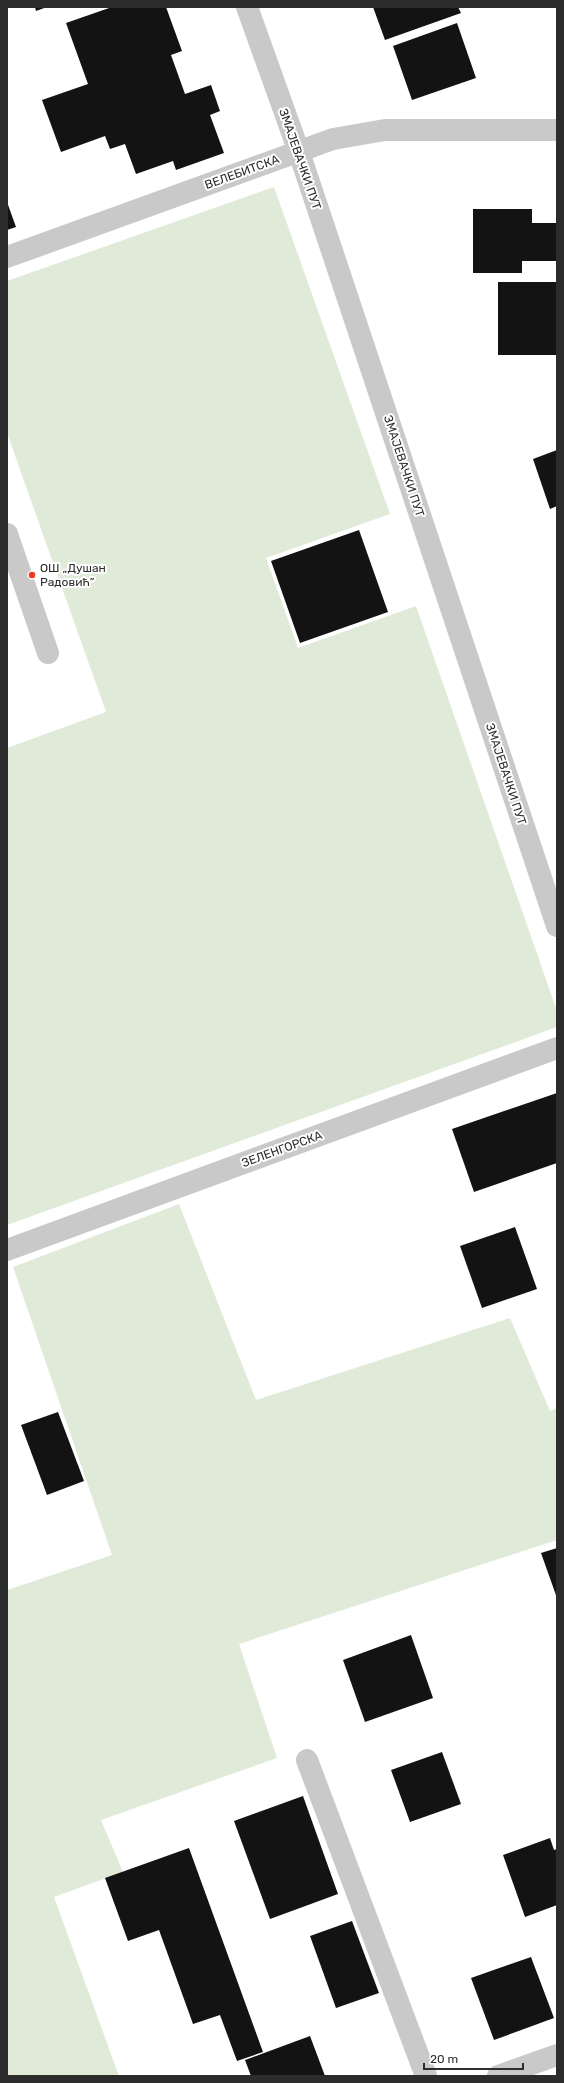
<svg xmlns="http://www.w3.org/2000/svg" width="564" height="2083" viewBox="0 0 564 2083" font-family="Rubik,sans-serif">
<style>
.green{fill:#dfebd8}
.building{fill:#131313}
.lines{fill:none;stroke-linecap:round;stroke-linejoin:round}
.minor{stroke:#c9c9c9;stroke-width:22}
.poi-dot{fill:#ee3923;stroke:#fff;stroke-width:1.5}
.labels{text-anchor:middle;stroke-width:4;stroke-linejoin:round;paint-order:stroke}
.street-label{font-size:12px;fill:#2c2c2c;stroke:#fff}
.poi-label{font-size:12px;fill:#2c2c2c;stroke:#fff;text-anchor:start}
</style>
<rect width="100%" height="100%" fill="#fff"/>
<g class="green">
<polygon points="274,187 390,514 266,558 298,648 416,606 557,1011 557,1027 7,1225 7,748 106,712 7,433 7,281"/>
<polygon points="179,1204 256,1400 510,1318 550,1411 557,1408 557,1540 239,1644 277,1758 101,1820 123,1872 54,1897 119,2076 7,2076 7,1590 112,1555 13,1267"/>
</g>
<g class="building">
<polygon points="35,7 47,7 36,11"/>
<polygon points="112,7 166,7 182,51 171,55 185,94 211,85 220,111 210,115 224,153 176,170 173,161 136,174 125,144 110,149 105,136 61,152 42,100 88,84 66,23"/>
<polygon points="373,7 458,7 461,13 385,40"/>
<polygon points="457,23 476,78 412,100 393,46"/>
<polygon points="7,202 16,227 7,230"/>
<polygon points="473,209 532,209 532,223 557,223 557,261 522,261 522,273 473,273"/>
<rect x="498" y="282" width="59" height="73"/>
<polygon points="557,450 557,506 550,509 533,459"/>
<polygon points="359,530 388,612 300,643 271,561"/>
<polygon points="557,1093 557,1163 474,1192 452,1129"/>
<polygon points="515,1227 537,1289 482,1308 460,1246"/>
<polygon points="58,1412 84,1481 47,1495 21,1425"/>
<polygon points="557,1548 557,1598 541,1553"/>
<polygon points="411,1635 433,1698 365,1722 343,1660"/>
<polygon points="442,1752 461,1804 410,1822 391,1770"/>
<polygon points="303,1796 338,1894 270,1919 234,1821"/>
<polygon points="550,1838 554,1850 557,1849 557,1905 525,1917 503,1855"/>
<polygon points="189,1848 263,2052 237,2061 220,2015 193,2024 159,1930 128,1941 105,1878"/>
<polygon points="352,1921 379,1993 336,2008 310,1936"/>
<polygon points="531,1957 554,2018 494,2040 471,1978"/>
<polygon points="310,2036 325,2076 251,2076 245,2060"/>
</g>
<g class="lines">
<g class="minor">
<polyline points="247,7 299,152 557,926"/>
<polyline points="7,257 333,139 385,130 557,130"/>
<polyline points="7,534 48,653"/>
<polyline points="7,1250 557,1048"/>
<polyline points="307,1760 426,2076"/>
<polyline points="498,2076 557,2055"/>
</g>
</g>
<circle class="poi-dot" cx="32" cy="575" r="4"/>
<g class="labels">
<g class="street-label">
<text transform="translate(300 159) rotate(71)" y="4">ЗМАЈЕВАЧКИ ПУТ</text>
<text transform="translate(242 172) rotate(-20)" y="4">ВЕЛЕБИТСКА</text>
<text transform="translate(404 466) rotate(72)" y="4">ЗМАЈЕВАЧКИ ПУТ</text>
<text transform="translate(506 774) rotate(72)" y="4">ЗМАЈЕВАЧКИ ПУТ</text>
<text transform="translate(282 1149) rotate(-20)" y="4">ЗЕЛЕНГОРСКА</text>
</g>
<g class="poi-label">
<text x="40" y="572">ОШ „Душан<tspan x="40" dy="14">Радовић”</tspan></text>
</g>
</g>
<rect width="564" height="2083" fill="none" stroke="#2c2c2c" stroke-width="16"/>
<path d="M424 2063v6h99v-6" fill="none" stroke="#2c2c2c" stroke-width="2"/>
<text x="430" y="2063" font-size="12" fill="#2c2c2c" stroke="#ffffff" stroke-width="3" paint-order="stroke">20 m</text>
</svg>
